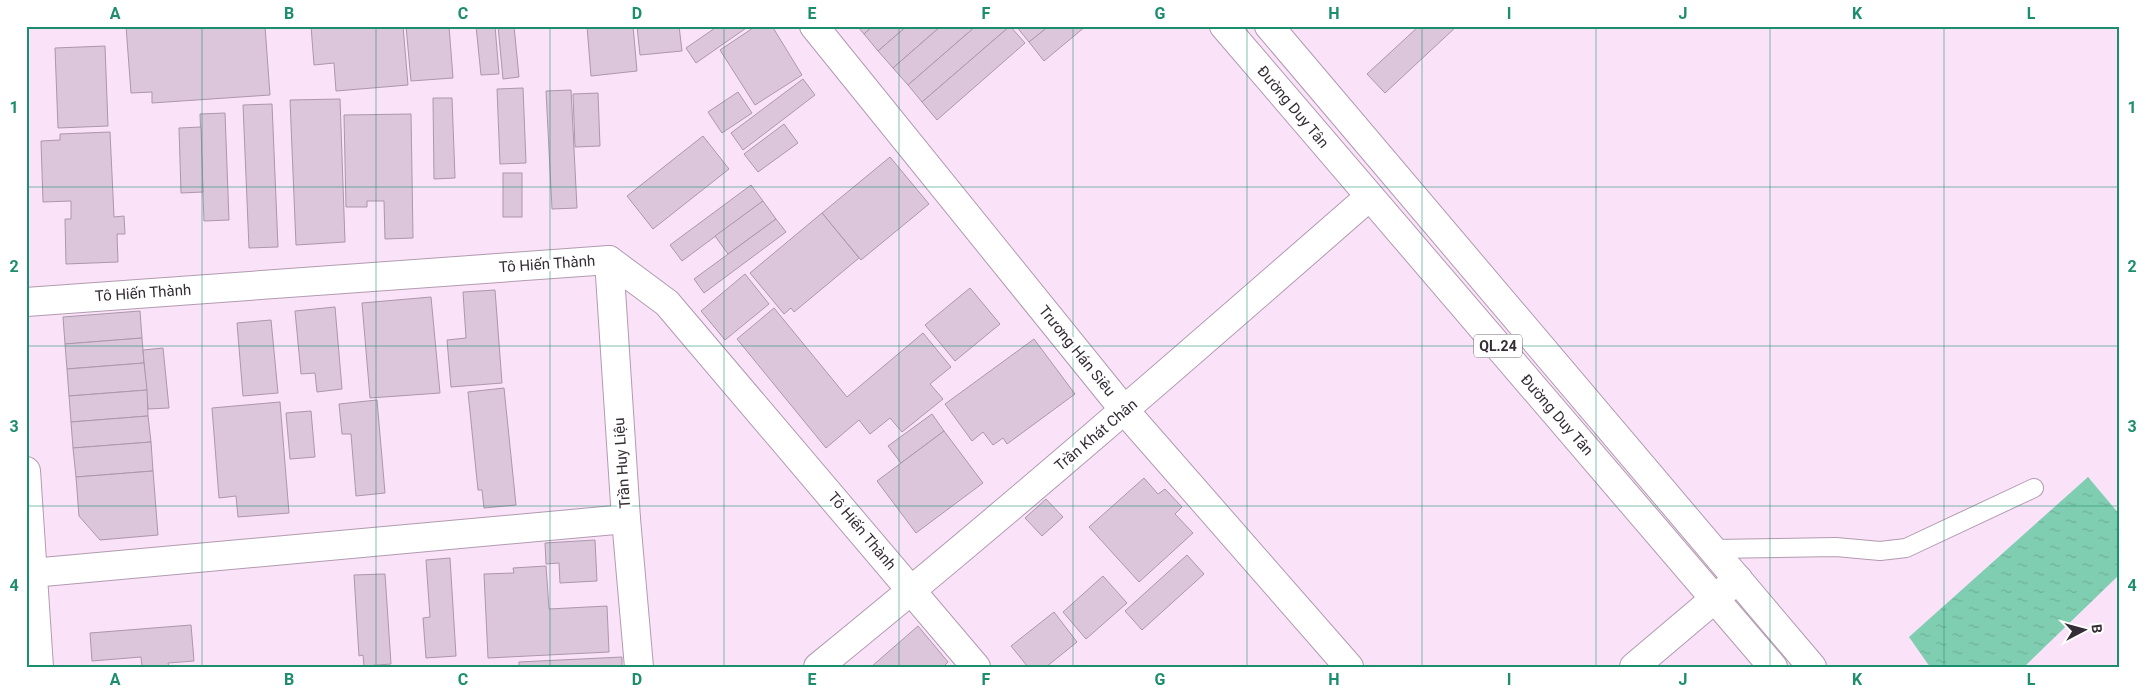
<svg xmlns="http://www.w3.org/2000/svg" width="2146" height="693" viewBox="0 0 2146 693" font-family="Roboto,sans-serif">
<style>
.water{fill:url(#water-ripples)}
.building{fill:#dcc6db;stroke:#ac97ab}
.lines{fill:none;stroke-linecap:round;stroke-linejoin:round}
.service-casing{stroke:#b19bb0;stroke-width:20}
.minor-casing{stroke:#b19bb0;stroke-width:30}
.primary-casing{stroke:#b19bb0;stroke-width:30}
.service{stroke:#fff;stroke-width:18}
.minor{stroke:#fff;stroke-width:28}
.primary{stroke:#fff;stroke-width:28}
.grid{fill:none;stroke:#1c8d6d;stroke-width:1;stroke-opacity:0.55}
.labels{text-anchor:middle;stroke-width:5;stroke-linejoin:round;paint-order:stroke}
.shield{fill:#fff;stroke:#726c72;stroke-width:1}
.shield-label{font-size:14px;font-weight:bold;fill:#352d35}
.street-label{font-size:15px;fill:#352d35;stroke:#fff}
.neatline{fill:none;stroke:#1c8d6d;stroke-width:2}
.grid-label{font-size:16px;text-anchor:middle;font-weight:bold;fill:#1c8d6d}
</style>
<defs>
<pattern id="water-ripples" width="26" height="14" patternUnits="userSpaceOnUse" patternTransform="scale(1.25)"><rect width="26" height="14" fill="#80ceb1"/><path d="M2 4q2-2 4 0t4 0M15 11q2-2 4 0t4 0" fill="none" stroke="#6fb199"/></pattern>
</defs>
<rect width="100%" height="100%" fill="#fae2f9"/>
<polygon class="water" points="2088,477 2120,515 2120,574 2024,667 1930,667 1909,637"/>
<g class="building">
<polygon points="126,26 265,26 270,95 152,103 152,92 131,93"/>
<polygon points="311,26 403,26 408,85 336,91 334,63 314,65"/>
<polygon points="406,26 449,26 453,78 411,81"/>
<polygon points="476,26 495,26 499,74 481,75"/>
<polygon points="498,26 514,26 519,77 503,79"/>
<polygon points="587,26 633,26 637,71 591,76"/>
<polygon points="637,26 679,26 682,51 640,55"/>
<polygon points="718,26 749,26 696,63 686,48"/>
<polygon points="756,26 772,26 802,75 755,105 720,50"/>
<polygon points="857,26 873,26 864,34"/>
<polygon points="873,26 907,26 878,51 864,34"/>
<polygon points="907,26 941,26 893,68 878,51"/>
<polygon points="941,26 976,26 908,85 893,68"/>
<polygon points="976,26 1010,26 922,102 908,85"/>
<polygon points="1010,26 1025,43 937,120 922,102"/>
<polygon points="1016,26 1049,26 1029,42"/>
<polygon points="1049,26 1086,26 1044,61 1029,42"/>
<polygon points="1419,26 1457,26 1385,93 1367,74"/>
<polygon points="105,46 108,126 58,128 55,48"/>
<polygon points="803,79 815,95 743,150 731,133"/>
<polygon points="523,88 526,163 500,164 497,89"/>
<polygon points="571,90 577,208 552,209 546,91"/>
<polygon points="738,92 752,113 722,133 708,112"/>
<polygon points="598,93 600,146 575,147 573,94"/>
<polygon points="433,98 452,98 455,178 434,179"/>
<polygon points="340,99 345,242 296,245 290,100"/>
<polygon points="272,104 278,247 249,248 243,105"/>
<polygon points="225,113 229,220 204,221 200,114"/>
<polygon points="411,114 413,238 385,239 384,201 367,201 367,207 346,207 344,115"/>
<polygon points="784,124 798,143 758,172 744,154"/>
<polygon points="201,127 203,192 181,193 179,128"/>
<polygon points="110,132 114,217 124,216 125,234 117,234 118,262 66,264 65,219 71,219 71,201 43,202 41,141 60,140 60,134"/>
<polygon points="703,136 729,169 653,229 627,196"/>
<polygon points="890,157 929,204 861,260 822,213"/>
<rect x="503" y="173" width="19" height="44"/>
<polygon points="751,185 763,201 682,261 670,245"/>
<polygon points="763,201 776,219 728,254 715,236"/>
<polygon points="822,213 859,258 794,312 791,308 784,314 750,273"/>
<polygon points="776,219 786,232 704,293 694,279"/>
<polygon points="745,274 769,304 725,340 701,311"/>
<polygon points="970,288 1000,324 955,361 925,325"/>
<polygon points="495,290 502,383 451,387 447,340 466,338 463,292"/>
<polygon points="431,297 440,393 370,398 362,303"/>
<polygon points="335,307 342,389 317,392 315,373 301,374 295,311"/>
<polygon points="774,308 847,397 923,333 951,367 930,384 943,399 902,432 890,418 870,434 859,420 826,448 737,339"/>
<polygon points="140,311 142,338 65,344 63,317"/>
<polygon points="271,320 278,393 243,396 237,323"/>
<polygon points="142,338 144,363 67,369 65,344"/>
<polygon points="1034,339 1075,394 1007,444 1003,438 993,445 983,432 972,441 945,404"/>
<polygon points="163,348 169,408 148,409 143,350"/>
<polygon points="144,363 147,390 69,396 67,369"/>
<polygon points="504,388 516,505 484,508 482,490 478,490 468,392"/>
<polygon points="147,390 148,416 71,422 69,396"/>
<polygon points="377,400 385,493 356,496 351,434 342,434 339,404"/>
<polygon points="280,402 289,513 238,517 236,496 219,498 212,408"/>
<polygon points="311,411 315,457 290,459 286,413"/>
<polygon points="932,414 944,431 901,463 888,446"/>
<polygon points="148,416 151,442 73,448 71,422"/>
<polygon points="944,431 983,483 916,533 877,481"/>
<polygon points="151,442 153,471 76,477 73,448"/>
<polygon points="153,471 158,535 100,540 79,516 76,477"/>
<polygon points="1144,478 1158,494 1165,489 1182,507 1175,514 1193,533 1139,582 1089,527"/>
<polygon points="1046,499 1063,517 1042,536 1025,518"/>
<polygon points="595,540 597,581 560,583 559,563 546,564 545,543"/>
<polygon points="1187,555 1204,574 1142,630 1125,611"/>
<polygon points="450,558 456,656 426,658 423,618 430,617 426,560"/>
<polygon points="546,566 549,609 607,606 609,652 488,658 484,574 514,573 513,568"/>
<polygon points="385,574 391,664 364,666 363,655 359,656 354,575"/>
<polygon points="1103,576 1127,603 1086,639 1063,612"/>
<polygon points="1054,612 1077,642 1046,667 1028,667 1011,646"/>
<polygon points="191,625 194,661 168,663 169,667 142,667 141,657 92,661 90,633"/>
<polygon points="918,626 948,662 943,667 871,667"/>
<polygon points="622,657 622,667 519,667 519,662"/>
</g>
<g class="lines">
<defs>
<polyline id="service" points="1712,549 1836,547 1880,551 1906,548 2034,488"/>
<g id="minor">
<polyline points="814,26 1125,411 1349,667"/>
<polyline points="609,260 626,519 639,667"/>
<polyline points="26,302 609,260 667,303 976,667"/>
<polyline points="26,471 39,667"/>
<polyline points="32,573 626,519"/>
<path d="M818,667C1005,515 1187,356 1369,197"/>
<polyline points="1634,667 1738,579"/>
</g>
<g id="primary">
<polyline points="1224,26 1773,667"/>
<polyline points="1269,26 1812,667"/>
</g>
</defs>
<use href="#service" class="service-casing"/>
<use href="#minor" class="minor-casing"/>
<use href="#primary" class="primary-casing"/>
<use href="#service" class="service"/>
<use href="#minor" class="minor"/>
<use href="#primary" class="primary"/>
</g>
<path class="grid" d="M202,26V667M376,26V667M550,26V667M724,26V667M899,26V667M1073,26V667M1247,26V667M1422,26V667M1596,26V667M1770,26V667M1944,26V667M26,187H2120M26,346H2120M26,506H2120"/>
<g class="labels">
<rect class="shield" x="1474" y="334.5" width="48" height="23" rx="4"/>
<g class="shield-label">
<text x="1498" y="351">QL.24</text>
</g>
<g class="street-label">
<text transform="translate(1293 107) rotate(50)" y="5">Đường Duy Tân</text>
<text transform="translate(547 264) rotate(-4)" y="5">Tô Hiến Thành</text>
<text transform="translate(143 293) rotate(-4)" y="5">Tô Hiến Thành</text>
<text transform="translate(1077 351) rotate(51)" y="5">Trương Hán Siêu</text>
<text transform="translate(1557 415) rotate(49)" y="5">Đường Duy Tân</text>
<text transform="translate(1096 435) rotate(-40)" y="5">Trần Khát Chân</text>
<text transform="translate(622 463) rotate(-94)" y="5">Trần Huy Liệu</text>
<text transform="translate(862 531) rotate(50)" y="5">Tô Hiến Thành</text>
</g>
</g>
<rect width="2146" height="693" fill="none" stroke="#ffffff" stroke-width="55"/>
<g transform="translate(2084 630) rotate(84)" stroke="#ffffff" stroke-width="4" paint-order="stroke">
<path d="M0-4L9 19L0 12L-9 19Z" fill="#352d35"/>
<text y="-8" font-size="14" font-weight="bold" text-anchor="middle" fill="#352d35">B</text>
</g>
<rect x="28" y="28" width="2090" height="638" class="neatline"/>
<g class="grid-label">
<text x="115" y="19">A</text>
<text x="289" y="19">B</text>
<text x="463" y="19">C</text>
<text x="637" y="19">D</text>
<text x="812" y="19">E</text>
<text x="986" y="19">F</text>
<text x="1160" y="19">G</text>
<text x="1334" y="19">H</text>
<text x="1509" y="19">I</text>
<text x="1683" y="19">J</text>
<text x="1857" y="19">K</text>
<text x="2031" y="19">L</text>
<text x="14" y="113">1</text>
<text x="2132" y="113">1</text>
<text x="14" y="272">2</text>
<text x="2132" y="272">2</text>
<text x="14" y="432">3</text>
<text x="2132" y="432">3</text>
<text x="14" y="591">4</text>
<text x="2132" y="591">4</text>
<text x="115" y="685">A</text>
<text x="289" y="685">B</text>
<text x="463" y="685">C</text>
<text x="637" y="685">D</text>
<text x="812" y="685">E</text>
<text x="986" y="685">F</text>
<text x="1160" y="685">G</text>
<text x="1334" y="685">H</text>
<text x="1509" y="685">I</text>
<text x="1683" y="685">J</text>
<text x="1857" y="685">K</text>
<text x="2031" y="685">L</text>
</g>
</svg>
